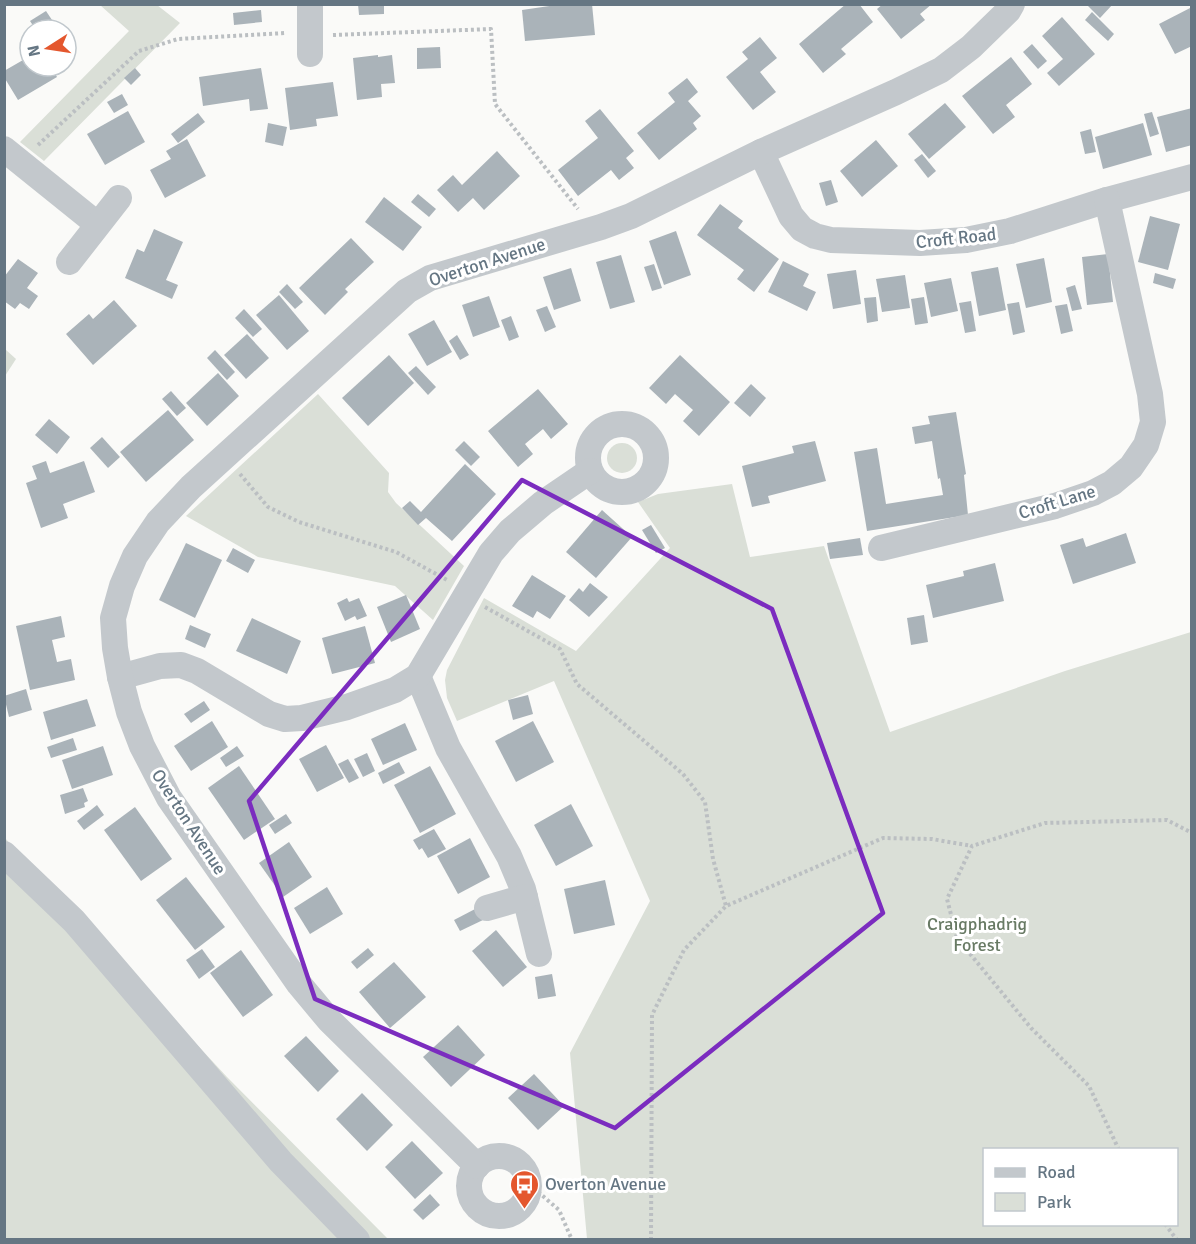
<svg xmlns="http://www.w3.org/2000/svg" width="1196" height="1244" viewBox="0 0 1196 1244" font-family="Signika,sans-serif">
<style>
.green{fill:#dadfd7;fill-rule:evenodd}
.building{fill:#aab3b9}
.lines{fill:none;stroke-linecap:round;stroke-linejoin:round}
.path{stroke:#bbbfc2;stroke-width:4;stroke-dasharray:3 3;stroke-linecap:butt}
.street{stroke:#c3c8cc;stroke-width:26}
.marked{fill:none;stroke:#7b2cbf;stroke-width:4.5;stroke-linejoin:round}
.labels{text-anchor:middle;stroke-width:6;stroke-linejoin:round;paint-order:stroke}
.street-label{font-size:18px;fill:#657683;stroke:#fff}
.park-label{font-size:18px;fill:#687a64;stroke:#fff}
.poi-label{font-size:18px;fill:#657683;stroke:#fff;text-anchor:start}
</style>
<rect width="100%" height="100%" fill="#fafaf8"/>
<g class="green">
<polygon points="100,5 157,5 180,23 44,161 20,142 129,31"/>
<polygon points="5,349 16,359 5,376"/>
<polygon points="318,394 389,473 388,492 396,503 464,566 433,620 395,586 258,557 186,516"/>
<circle cx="622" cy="458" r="15"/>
<path d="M732,484L750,557L824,546L890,732L1065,671L1191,632V1239H587L570,1053L650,901L554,681L457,721L447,698L445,680L447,670L484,598L576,651L670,548L638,502L658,494ZM984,1150H1176V1224H984Z"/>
<polygon points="4,837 227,1077 388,1239 5,1239"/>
</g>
<g class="building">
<polygon points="358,4 384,4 384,14 359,15"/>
<polygon points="563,4 592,4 595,35 525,41 522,10"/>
<polygon points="846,4 859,4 873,22 841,49 846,54 823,73 799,44"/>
<polygon points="883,4 932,4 920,14 925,20 901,39 877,9"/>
<polygon points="1086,4 1113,4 1100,18"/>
<polygon points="1192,7 1192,46 1175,54 1159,24"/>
<polygon points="261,10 262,22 234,25 233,13"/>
<polygon points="46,11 52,20 36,30 30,21"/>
<polygon points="1092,12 1114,34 1108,41 1085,20"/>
<polygon points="1062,17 1095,54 1059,86 1047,73 1063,59 1042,36"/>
<polygon points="760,37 777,58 760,72 776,92 753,110 726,77 748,59 742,52"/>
<polygon points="30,40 30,54 24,44"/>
<polygon points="1032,44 1047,61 1038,69 1023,52"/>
<polygon points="440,47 441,68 417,69 417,48"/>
<polygon points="378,55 378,57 392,55 395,83 381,84 382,97 357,100 353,58"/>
<polygon points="30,56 30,66 51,66 57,77 18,100 4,77 4,71"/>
<polygon points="1011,57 1032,84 1006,105 1015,117 993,134 962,96"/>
<polygon points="135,68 141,75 131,85 124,78"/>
<polygon points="261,68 268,109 250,111 249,99 203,106 199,77"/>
<polygon points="687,78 698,92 688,101 701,116 693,123 697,129 659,160 637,133 675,102 668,93"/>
<polygon points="333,82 338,116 316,119 317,126 290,130 285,88"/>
<polygon points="122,94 128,105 114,113 107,102"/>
<polygon points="945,103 966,127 929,159 908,134"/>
<polygon points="1192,108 1192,145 1166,152 1157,117"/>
<polygon points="600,109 634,151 626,158 634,168 619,180 611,170 578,196 558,170 598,138 585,121"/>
<polygon points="128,111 145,142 105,165 87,134"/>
<polygon points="1152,112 1159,134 1150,137 1144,114"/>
<polygon points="198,113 205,122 178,143 171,134"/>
<polygon points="268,123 287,127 283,146 265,142"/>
<polygon points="1143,123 1152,155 1103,169 1095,137"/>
<polygon points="1091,129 1096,152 1085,154 1080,132"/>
<polygon points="187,139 206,176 165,198 150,170 171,159 166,151"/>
<polygon points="876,140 898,166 862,197 840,171"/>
<polygon points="497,151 520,176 484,210 473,198 458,212 437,190 453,175 462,185"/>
<polygon points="922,154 936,171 928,178 914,160"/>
<polygon points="831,180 838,202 826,206 819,183"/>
<polygon points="418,194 436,209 429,217 411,202"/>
<polygon points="384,197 422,227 403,251 365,222"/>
<polygon points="720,204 743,221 738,228 779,259 754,292 737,279 744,270 697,235"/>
<polygon points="1150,216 1180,224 1168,270 1138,262"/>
<polygon points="154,229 183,242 166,280 178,285 172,299 125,278 137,249 144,252"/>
<polygon points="676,231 691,275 664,285 649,241"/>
<polygon points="351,238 374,262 345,289 348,292 325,315 299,288"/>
<polygon points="1108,254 1113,302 1087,305 1082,257"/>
<polygon points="621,255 635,302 610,309 596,262"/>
<polygon points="1044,258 1052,302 1026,308 1016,264"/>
<polygon points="18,259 38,273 27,288 38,296 29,309 20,303 15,309 4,301 4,277"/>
<polygon points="783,261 809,274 803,286 816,292 807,311 768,292"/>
<polygon points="654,264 662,288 652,291 644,267"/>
<polygon points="998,267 1006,310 979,316 971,272"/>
<polygon points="571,268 581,301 554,310 543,277"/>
<polygon points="856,270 861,304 833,309 827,274"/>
<polygon points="1155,273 1176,279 1173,289 1153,283"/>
<polygon points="905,275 910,308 882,312 876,279"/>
<polygon points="951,278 958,311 931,317 924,283"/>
<polygon points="287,284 303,302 295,309 279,292"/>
<polygon points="1075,285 1082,309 1072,311 1066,288"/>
<polygon points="279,295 309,331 287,350 256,315"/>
<polygon points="489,296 500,327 473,337 462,305"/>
<polygon points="876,297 878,321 867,323 864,298"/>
<polygon points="924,297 928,323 915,325 911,299"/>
<polygon points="114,300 137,326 93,365 66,334 89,314 93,319"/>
<polygon points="971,301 976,331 965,333 959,303"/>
<polygon points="1019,302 1025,332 1013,335 1007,304"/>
<polygon points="1067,304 1073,331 1061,334 1055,306"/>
<polygon points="547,306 556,327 545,332 536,310"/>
<polygon points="244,309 262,329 253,337 235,318"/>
<polygon points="511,316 519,337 509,341 501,320"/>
<polygon points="434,320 452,352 427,366 408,334"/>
<polygon points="247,334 269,358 246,379 224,355"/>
<polygon points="457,335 469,355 460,360 449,341"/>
<polygon points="215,350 235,372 227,380 207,358"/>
<polygon points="389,355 414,383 368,426 342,398"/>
<polygon points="680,355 730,402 699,436 683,421 693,410 675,394 666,404 649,388"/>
<polygon points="416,366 436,387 428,395 408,373"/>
<polygon points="218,373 239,396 207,426 186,403"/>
<polygon points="751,384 766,398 750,417 734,403"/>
<polygon points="538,389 568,424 551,439 543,429 525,444 533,454 518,467 488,431"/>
<polygon points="171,391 186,408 177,416 162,399"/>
<polygon points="168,410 194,440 146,482 120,452"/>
<polygon points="956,412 966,474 964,475 968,515 867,531 854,452 877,448 886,504 943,495 940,478 938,479 932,441 915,444 912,427 930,424 928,416"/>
<polygon points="49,419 70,437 57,454 35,435"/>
<polygon points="102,437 120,457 108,468 90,448"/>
<polygon points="464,441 480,457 471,466 455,450"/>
<polygon points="815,441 826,481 768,496 770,503 752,507 742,466 794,453 792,446"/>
<polygon points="46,461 50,473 84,461 95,492 63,504 68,518 41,528 26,483 37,479 32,466"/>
<polygon points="465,464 496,494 452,541 426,518 418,525 402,508 410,501 421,512"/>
<polygon points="602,510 632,537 596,578 566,552"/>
<polygon points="651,525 665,548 656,553 642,530"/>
<polygon points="1126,533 1136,563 1073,584 1060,545 1083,538 1086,547"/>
<polygon points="860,538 863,555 830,559 827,543"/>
<polygon points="186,543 222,560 195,618 159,600"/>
<polygon points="233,548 255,560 248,573 226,561"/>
<polygon points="995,563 1004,601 933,618 926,585 964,576 963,571"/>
<polygon points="532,575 566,596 550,619 537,611 533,618 512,606"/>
<polygon points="590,583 608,597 589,617 569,600 579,588 583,592"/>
<polygon points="406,595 420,629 391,642 377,607"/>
<polygon points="347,598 349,602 359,598 367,616 357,620 355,616 345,621 337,603"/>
<polygon points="924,615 928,642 911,645 907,618"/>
<polygon points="61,616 65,637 52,640 57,662 71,659 75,680 30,690 16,626"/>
<polygon points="252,618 301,641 287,674 236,651"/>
<polygon points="190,625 211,634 205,648 185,639"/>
<polygon points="365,626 375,663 332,674 322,638"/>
<polygon points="26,689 32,710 9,717 4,696"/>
<polygon points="528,695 533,714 513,720 508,700"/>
<polygon points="87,699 96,726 51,740 43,712"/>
<polygon points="204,701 210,710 191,723 184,714"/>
<polygon points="212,721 228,747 191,771 174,746"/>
<polygon points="533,721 554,762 516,782 495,741"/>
<polygon points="405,723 417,750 383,765 371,739"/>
<polygon points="73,738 77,750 51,758 47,747"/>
<polygon points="326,745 344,778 317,792 299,759"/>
<polygon points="103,746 113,775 72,789 62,760"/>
<polygon points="237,746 244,756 226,767 220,758"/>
<polygon points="367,753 375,771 363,777 354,759"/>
<polygon points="348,759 359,778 349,783 338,764"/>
<polygon points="399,762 405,773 383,784 378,773"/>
<polygon points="239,766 275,819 244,840 208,788"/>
<polygon points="430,766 456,814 420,833 394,785"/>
<polygon points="83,788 88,801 84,803 85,807 65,814 60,795"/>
<polygon points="571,804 593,846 556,866 534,825"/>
<polygon points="97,805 104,815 84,830 77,821"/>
<polygon points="135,807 172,859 141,881 104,830"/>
<polygon points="286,814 292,823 275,834 269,825"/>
<polygon points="434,829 446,849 428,858 422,848 419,850 413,840"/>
<polygon points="470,838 490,877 458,894 437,856"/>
<polygon points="289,842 312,877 283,897 259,863"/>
<polygon points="186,877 225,927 195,950 156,900"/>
<polygon points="605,880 615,925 574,934 564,889"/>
<polygon points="327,887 343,914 310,934 294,908"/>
<polygon points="477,908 483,920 460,931 454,920"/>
<polygon points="496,930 527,967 503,987 472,951"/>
<polygon points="368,948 374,955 357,969 351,962"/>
<polygon points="202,949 215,967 199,979 186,960"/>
<polygon points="241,950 273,995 243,1017 210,973"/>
<polygon points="394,962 426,997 390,1028 359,992"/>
<polygon points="552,974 556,996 538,999 535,977"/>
<polygon points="458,1025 485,1055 451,1087 423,1057"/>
<polygon points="306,1036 339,1071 318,1092 284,1056"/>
<polygon points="534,1074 564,1106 538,1130 508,1098"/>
<polygon points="362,1093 393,1125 367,1151 336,1119"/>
<polygon points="412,1141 443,1173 415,1199 385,1167"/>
<polygon points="430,1194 440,1205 423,1220 413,1210"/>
</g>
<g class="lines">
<g class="path">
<polyline points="333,35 491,29 495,104 578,209"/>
<polyline points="38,145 139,51 178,39 286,33"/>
<polyline points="240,474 268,507 299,522 396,552 447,580"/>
<polyline points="485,607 560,649 577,684 683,774 705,802 713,859 726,906"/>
<polyline points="1119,1150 1089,1086 1031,1028 957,938 947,899 972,846 1045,823 1167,820 1192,833"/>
<polyline points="529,1184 559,1210 572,1240"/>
<polyline points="1165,1224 1177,1240"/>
<polyline points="651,1240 652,1015 684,950 726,906 883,838 932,839 972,846"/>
</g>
<g class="street">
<polyline points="310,4 310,54"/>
<polyline points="4,149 97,224"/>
<polyline points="761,152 791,216 802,229 815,236 831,240 920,243 966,240 1010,231 1107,200 1192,177"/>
<polyline points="69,262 119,198"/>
<circle cx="622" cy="458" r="34"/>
<polyline points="881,548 1055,506 1093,493 1112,483 1131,467 1146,445 1153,422 1150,394 1107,200"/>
<polyline points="418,676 448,748 509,856 523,889 539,954"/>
<polyline points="120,677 160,666 181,665 197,671 269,714 285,719 302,718 347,707 395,690 418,676 491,553 510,531 543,503 590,471"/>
<polyline points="4,854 74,921 281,1162 357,1240"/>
<polyline points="487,908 525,897"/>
<circle cx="499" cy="1186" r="30"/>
<polyline points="477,1166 329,1020 299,984 169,798 142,746 129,712 120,677 115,648 113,618 122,586 135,556 158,522 191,487 407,291 430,278 601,227 631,216 761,152 896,92 941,70 971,47 1008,11 1012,4"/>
</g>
</g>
<path class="marked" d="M522,480L772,609L883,913L615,1128L315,999L249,801Z"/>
<defs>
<symbol id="bus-pin" viewBox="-11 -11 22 30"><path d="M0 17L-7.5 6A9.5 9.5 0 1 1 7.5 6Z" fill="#e4572e" stroke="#fff"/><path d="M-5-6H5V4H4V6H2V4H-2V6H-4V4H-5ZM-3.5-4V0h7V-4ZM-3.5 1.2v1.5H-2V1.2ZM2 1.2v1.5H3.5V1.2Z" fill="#fff"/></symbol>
</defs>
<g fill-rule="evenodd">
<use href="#bus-pin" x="508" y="1168" width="33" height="45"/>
</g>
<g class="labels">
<g class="street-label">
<text transform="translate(956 238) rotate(-6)" y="6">Croft Road</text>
<text transform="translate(487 262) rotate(-18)" y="6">Overton Avenue</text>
<text transform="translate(1057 502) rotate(-17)" y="6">Croft Lane</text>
<text transform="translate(189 822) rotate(57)" y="6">Overton Avenue</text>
</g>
<g class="park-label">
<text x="977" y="930">Craigphadrig<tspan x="977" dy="21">Forest</tspan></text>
</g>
<g class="poi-label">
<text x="545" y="1190">Overton Avenue</text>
</g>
</g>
<rect width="1196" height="1244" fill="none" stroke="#657683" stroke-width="12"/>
<rect x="983" y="1148" width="195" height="78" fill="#ffffff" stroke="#c1c8cd" stroke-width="1.5"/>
<rect x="995" y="1168" width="30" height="9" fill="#c3c8cc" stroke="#c1c8cd" stroke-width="1.5"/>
<text x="1037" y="1178" font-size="18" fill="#657683">Road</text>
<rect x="995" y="1193" width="30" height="18" fill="#dadfd7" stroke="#c1c8cd" stroke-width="1.5"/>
<text x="1037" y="1208" font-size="18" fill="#657683">Park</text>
<g transform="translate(48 48) rotate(258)"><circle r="28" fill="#ffffff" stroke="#c1c8cd" stroke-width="1.5"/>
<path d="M0-4.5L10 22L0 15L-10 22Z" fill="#e4572e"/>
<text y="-9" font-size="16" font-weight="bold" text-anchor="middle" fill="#657683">N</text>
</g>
</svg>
